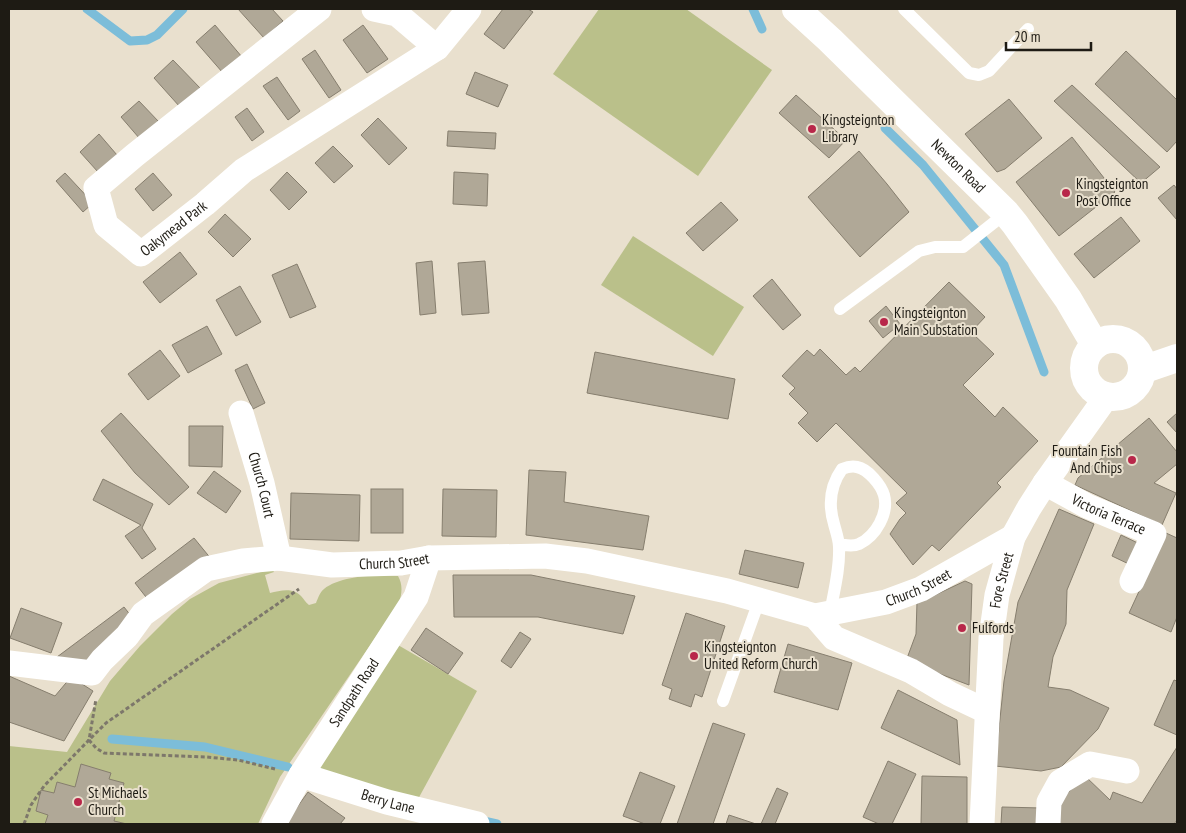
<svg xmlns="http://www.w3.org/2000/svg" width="1186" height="833" viewBox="0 0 1186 833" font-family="'PT Sans Narrow',sans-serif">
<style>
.green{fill:#bac08a}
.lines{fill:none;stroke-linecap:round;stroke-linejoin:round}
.stream{stroke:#7cbdd9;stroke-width:9}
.building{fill:#b0a897;stroke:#867e6e}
.path{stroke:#7d776b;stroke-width:3;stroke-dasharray:4 2.5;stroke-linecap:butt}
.lane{stroke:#fff;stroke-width:12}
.street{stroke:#fff;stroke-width:25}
.secondary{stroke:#fff;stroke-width:28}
.poi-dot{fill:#b8274a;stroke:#e9e0ce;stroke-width:2}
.labels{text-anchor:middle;stroke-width:4;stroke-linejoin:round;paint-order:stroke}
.poi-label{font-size:15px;fill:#1e1b14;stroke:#e9e0ce;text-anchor:start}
.street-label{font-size:15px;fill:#1e1b14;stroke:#e9e0ce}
</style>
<rect width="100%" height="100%" fill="#e9e0ce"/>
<g class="green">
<polygon points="599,9 686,9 772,70 698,176 553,74"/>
<polygon points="633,236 744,307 713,356 601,285"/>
<path d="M272,569L274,572L265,575L270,593C280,591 292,587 301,596C304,599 305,602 309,605L316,603C318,598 320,592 324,589C340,576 378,574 398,576C403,585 402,593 399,603L280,777L258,824H9V746L67,752L110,681L140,646L172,614L190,599L219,583Z"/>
<polygon points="398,645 477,691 417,801 316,771"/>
</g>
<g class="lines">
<g class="stream">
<polyline points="87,9 130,41 147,40 157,35 183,9"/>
<polyline points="753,9 762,29"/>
<polyline points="885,128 923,165 1004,265 1044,372"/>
<polyline points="112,739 205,747 288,767"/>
<polyline points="479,820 497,824"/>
</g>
</g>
<g class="building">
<polygon points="238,9 272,9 283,21 264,38"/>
<polygon points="503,9 528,9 533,12 504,49 484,34"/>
<polygon points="215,25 242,57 223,73 196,42"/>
<polygon points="363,25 388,59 367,73 343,40"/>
<polygon points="315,50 341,90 329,98 302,59"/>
<polygon points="1126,51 1177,100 1177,141 1167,152 1095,84"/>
<polygon points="173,60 200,88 180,107 154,78"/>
<polygon points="475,72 508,85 498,107 466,94"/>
<polygon points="277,77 300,111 288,120 263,86"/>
<polygon points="1072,85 1160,167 1141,183 1054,101"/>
<polygon points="796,95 846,140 829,158 779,113"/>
<polygon points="1009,99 1042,138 1005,169 997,172 965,134"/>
<polygon points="139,101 159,122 140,139 121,117"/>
<polygon points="247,108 264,132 252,141 235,117"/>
<polygon points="378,118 407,148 389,165 361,135"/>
<polygon points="448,131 496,133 495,149 447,146"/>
<polygon points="99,134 117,155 98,172 80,152"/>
<polygon points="1072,137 1115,192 1059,236 1016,182"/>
<polygon points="333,146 353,166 334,183 315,163"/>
<polygon points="859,151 887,184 909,212 860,257 808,197"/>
<polygon points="287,172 307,192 289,210 270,190"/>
<polygon points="454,172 488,174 487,206 453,204"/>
<polygon points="65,173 93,203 83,212 56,181"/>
<polygon points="153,173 172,195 153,211 135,189"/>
<polygon points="1174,185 1177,189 1177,220 1158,198"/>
<polygon points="721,202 738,220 703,251 686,233"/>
<polygon points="225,214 251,239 233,257 208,232"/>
<polygon points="1121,217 1140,241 1094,278 1074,254"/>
<polygon points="180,252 197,274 160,303 143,282"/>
<polygon points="432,261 436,313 420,315 416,263"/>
<polygon points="485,261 489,313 462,315 458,263"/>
<polygon points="297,264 316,307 290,318 272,275"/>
<polygon points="772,279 801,315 783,330 753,296"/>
<polygon points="949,282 985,317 971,332 994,354 963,385 995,417 1003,407 1038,441 997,483 1001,487 939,551 932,545 913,565 890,534 900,519 906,513 896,503 907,493 836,423 817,442 798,423 808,413 789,394 795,388 782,376 807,350 814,356 820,349 846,375 855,367 860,372"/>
<polygon points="240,286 261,322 236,336 216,300"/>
<polygon points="886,306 900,324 883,338 869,321"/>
<polygon points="207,326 222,354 188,373 172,345"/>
<polygon points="160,350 180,376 148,400 128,374"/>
<polygon points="595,352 735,379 728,419 587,393"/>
<polygon points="247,364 265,403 253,409 235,370"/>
<polygon points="121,413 189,487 169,505 135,473 101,431"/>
<polygon points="1177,413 1177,433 1167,422"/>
<polygon points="1149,418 1177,452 1177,464 1154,483 1176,493 1162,525 1075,485 1078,478"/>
<polygon points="189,426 223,426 222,467 189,466"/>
<polygon points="529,470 566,472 564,502 649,516 643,550 526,535"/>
<polygon points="214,471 241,491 226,513 197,493"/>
<polygon points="103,479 153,504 142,528 156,549 142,559 125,536 141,525 93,500"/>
<rect x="371" y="489" width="32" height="44"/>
<polygon points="443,489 497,490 496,537 442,536"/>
<polygon points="291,493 360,495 359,541 290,539"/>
<polygon points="1059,509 1094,524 1067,590 1066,624 1053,657 1048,687 1070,690 1109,708 1098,729 1061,767 1041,771 995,766 1004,681 1018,602"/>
<polygon points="1166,533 1177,538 1177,617 1171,632 1129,613"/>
<polygon points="1121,535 1142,545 1133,566 1112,556"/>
<polygon points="194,538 212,560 153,606 135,583"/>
<polygon points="745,550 804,563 798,588 739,574"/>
<polygon points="453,575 531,575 635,596 623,634 538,617 454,617"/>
<polygon points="965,581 972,584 969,685 906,661 916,634 917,602 933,596"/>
<polygon points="124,607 135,621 90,663 57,657"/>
<polygon points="21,608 62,623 51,653 10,638"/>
<polygon points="686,613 725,626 702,697 695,694 691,707 669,699 672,689 662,685"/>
<polygon points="426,628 463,653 448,674 411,650"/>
<polygon points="520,632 531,639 511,668 501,661"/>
<polygon points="788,644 852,663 838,710 774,692"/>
<polygon points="9,676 55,696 71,677 93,691 64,741 9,722"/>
<polygon points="1174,680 1177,681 1177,735 1154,725"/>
<polygon points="898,690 957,720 960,765 881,728"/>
<polygon points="713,723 745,734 713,824 677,824"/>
<polygon points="1177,747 1177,820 1174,824 1053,824 1054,806 1085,776 1110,800 1113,792 1142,803"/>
<polygon points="888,761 916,774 892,824 879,824 863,817"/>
<polygon points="81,764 111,773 109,779 124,783 114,821 127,824 45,824 48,815 36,811 41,790 54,793 57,782 75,787"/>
<polygon points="640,772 675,786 660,824 645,824 623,816"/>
<polygon points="922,776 967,777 967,824 921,824"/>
<polygon points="777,788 788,793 775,824 761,824"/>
<polygon points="308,792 345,818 340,824 285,824"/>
<polygon points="1002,807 1041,808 1041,824 1001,824"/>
<polygon points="729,815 756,824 726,824"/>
</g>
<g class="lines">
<g class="path">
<polyline points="275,769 238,760 207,757 104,753 96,748 89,740 106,723 299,589"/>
<polyline points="24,824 31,805 44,786 89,740 96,699"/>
</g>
<g class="lane">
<polyline points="904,9 969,73 979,75 989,71 1028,29"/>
<polyline points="840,309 919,251 935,247 963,247 1006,213"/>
<path d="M830,613C834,591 840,569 839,547C839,540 836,532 834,524C828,504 830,486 842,469C847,467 852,466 857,467C868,469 881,485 884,495C889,513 876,536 859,544C852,547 846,545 839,544"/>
<polyline points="723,701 759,601"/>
</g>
<g class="street">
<path id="s1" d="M319,9L135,155L96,188L106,225L141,254L205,204L244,170L437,48L469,9"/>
<polyline points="374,9 397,14 437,48"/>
<path id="s2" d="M241,413L262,483L279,558"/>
<path id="s3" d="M1045,483L1087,506L1154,534L1132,581"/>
<polyline points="815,616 834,638 911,671 950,694 986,711"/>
<path id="s4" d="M9,663L92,673L102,660L127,636L143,614L206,569L243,561L279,558L332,565L401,563L429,558L545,556L587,561L727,591L815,616L886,602L921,589L1013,537"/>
<path id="s5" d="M301,775L387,802L477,824"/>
<path id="s6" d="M274,824L301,775L416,597L429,558"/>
<path id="s7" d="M982,824L991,638L997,595L1013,537L1029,508L1045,483L1107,396"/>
<polyline points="1048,824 1049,802 1060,782 1090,764 1127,771"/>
</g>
<g class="secondary">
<path id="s8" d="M796,9L830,40L1006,213L1015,224L1068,299L1095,345"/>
<circle cx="1113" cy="368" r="29"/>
<polyline points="1142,370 1177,358"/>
</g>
</g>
<g class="poi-dot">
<circle cx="812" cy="129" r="5"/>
<circle cx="1066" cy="193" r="5"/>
<circle cx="884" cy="322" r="5"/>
<circle cx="1132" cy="460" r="5"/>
<circle cx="962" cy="628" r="5"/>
<circle cx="694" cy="656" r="5"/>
<circle cx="78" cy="802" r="5"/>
</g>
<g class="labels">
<g class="poi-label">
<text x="822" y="125">Kingsteignton<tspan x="822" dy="17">Library</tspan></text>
<text x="1076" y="189">Kingsteignton<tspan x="1076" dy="17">Post Office</tspan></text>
<text x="894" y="318">Kingsteignton<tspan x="894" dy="17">Main Substation</tspan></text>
<text x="1122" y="456" text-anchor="end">Fountain Fish<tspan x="1122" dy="17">And Chips</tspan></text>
<text x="972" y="633">Fulfords</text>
<text x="704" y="652">Kingsteignton<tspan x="704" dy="17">United Reform Church</tspan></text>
<text x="88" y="798">St Michaels<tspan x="88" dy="17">Church</tspan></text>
</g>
<g class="street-label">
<text dy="5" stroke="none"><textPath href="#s8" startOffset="226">Newton Road</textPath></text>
<text dy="5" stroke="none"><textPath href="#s1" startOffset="411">Oakymead Park</textPath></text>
<text dy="5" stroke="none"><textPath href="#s2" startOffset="75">Church Court</textPath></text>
<text dy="5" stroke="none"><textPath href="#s3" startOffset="71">Victoria Terrace</textPath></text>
<text dy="5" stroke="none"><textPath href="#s4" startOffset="429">Church Street</textPath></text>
<text dy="5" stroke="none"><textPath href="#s7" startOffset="245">Fore Street</textPath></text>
<text dy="5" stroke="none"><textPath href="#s4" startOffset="965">Church Street</textPath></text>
<text dy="5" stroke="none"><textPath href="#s6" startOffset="154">Sandpath Road</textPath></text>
<text dy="5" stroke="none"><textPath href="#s5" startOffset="91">Berry Lane</textPath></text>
</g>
</g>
<rect width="1186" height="833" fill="none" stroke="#1e1b14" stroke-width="20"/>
<path d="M1006 42v8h85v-8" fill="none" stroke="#1e1b14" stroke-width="2.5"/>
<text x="1014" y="42" font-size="15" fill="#1e1b14" stroke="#e9e0ce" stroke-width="4" paint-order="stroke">20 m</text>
</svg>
